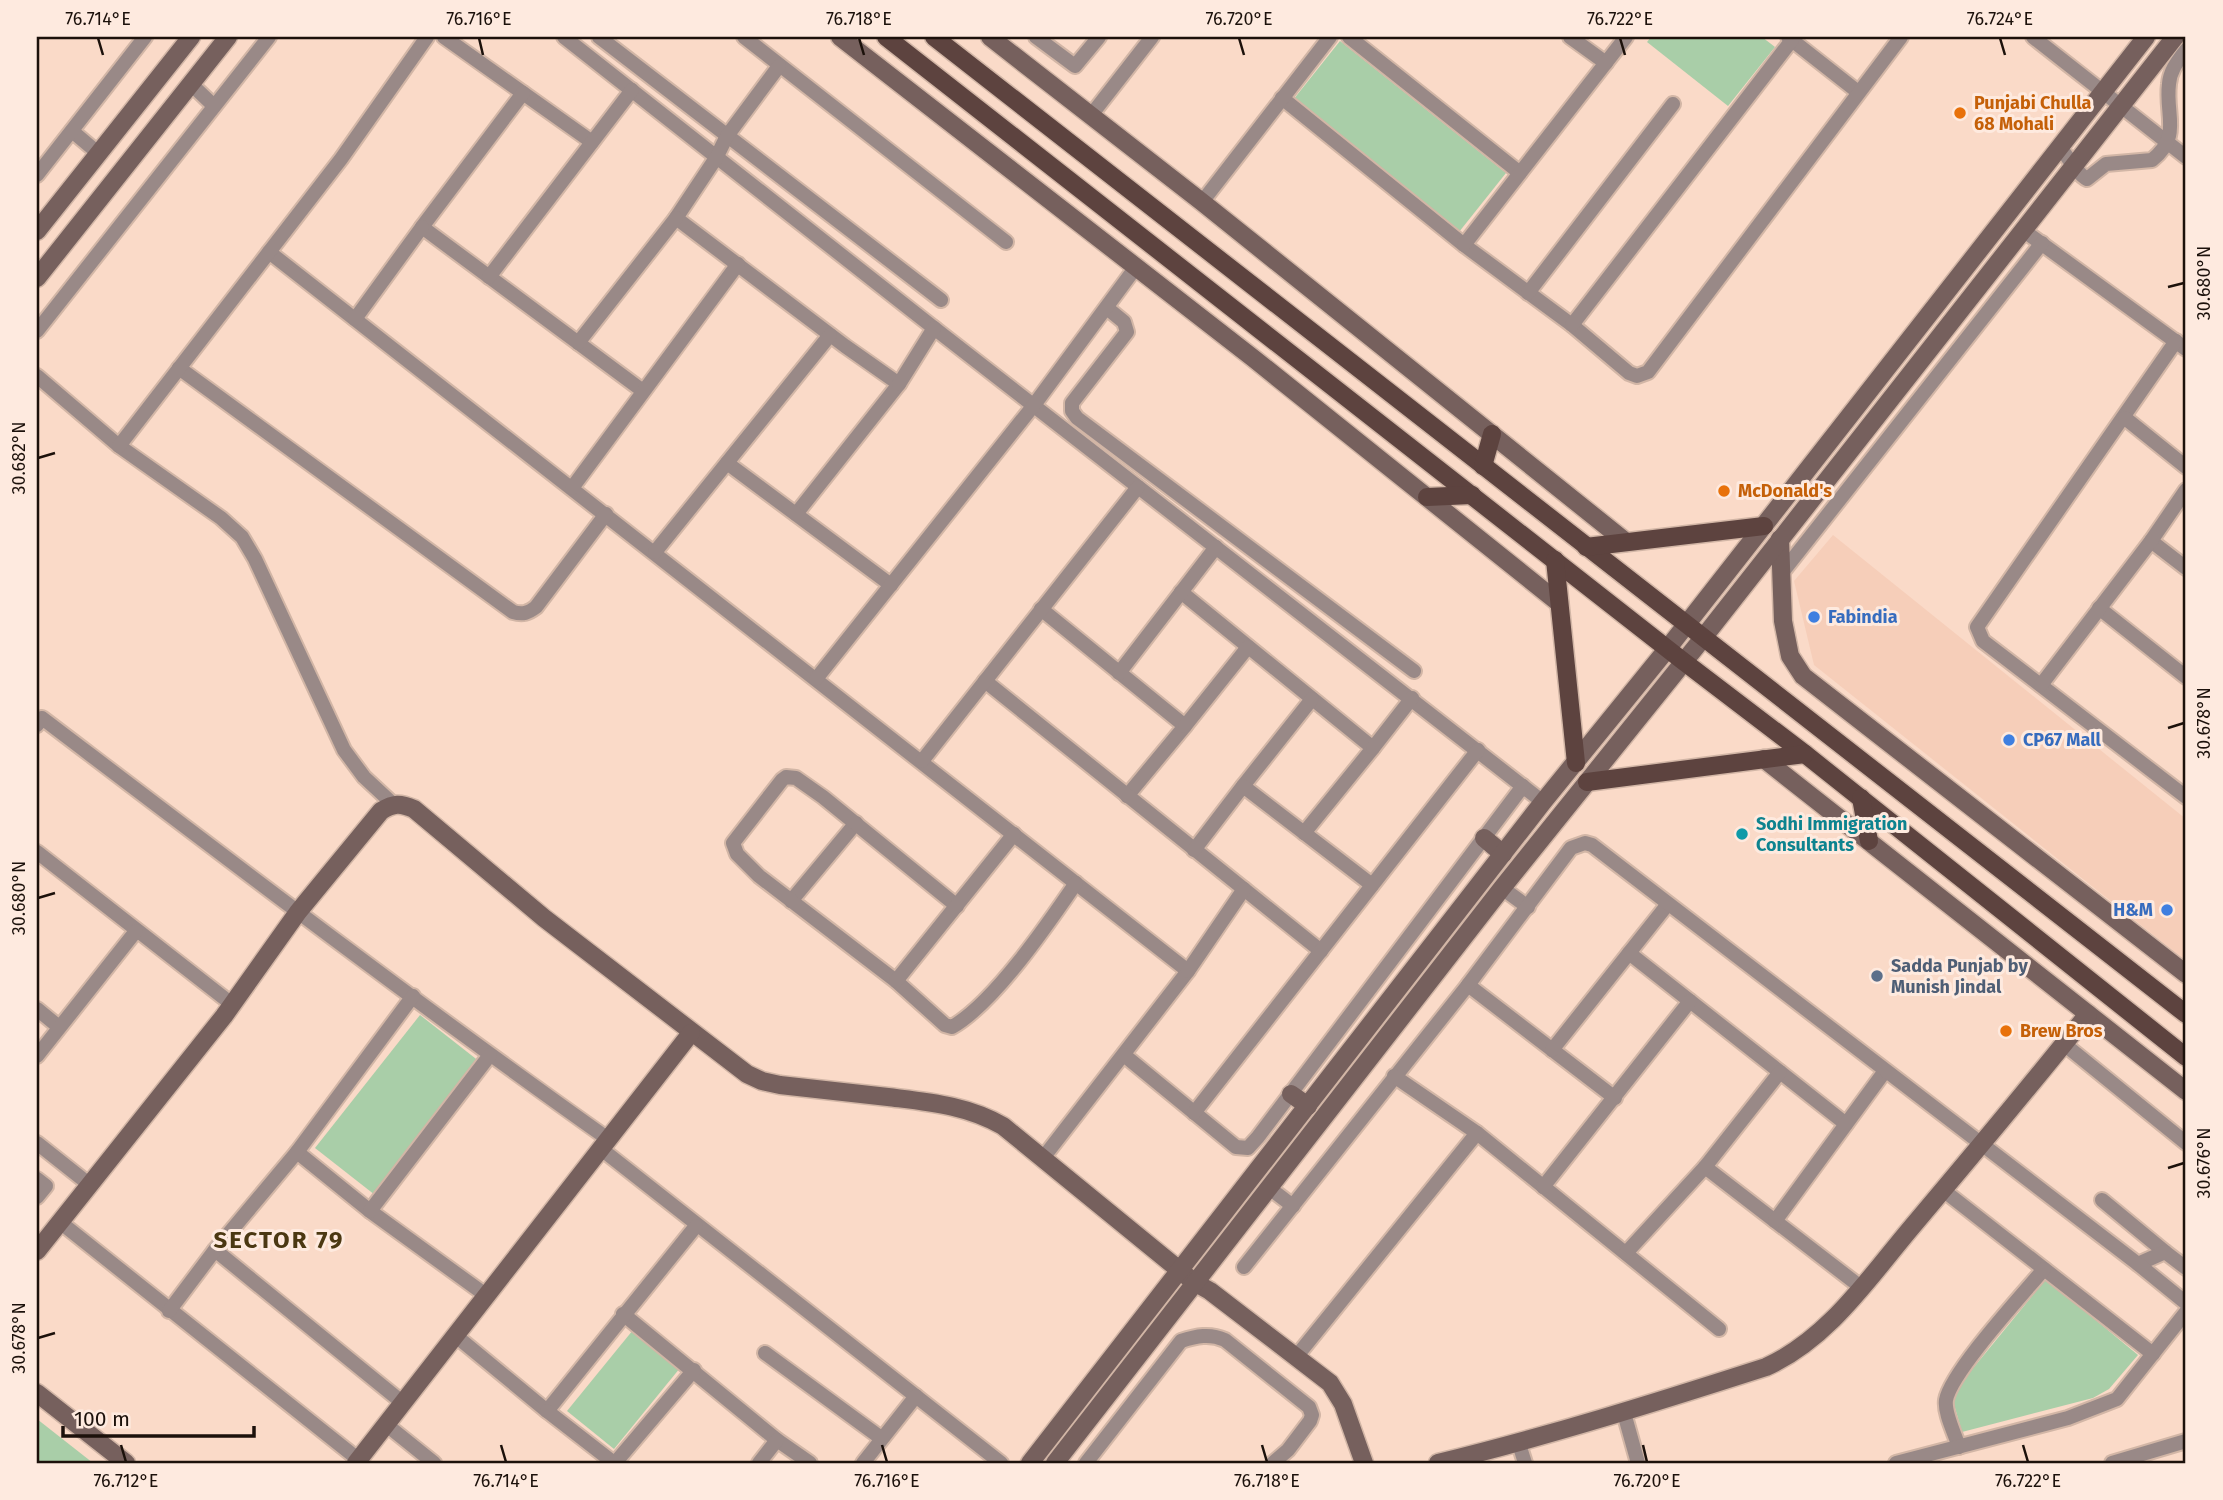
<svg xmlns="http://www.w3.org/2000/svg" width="2223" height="1500" viewBox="0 0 2223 1500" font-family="'Fira Sans',sans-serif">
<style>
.built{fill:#f6ceb9}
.green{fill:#a9cea8}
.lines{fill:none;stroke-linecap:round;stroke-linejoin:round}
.street-casing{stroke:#d2b6a6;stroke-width:18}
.secondary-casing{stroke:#d2b6a6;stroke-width:21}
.primary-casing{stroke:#d2b6a6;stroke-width:21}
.street{stroke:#998987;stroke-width:14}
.secondary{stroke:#76605d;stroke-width:18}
.primary{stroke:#5d433f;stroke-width:18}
.ticks{fill:none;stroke:#1c110b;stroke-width:2.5}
.food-dot{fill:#e8710a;stroke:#feeadf;stroke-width:2.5}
.shop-dot{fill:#3f7fe0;stroke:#feeadf;stroke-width:2.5}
.culture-dot{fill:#0f9aa8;stroke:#feeadf;stroke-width:2.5}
.service-dot{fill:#5c6f8a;stroke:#feeadf;stroke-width:2.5}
.labels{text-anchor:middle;stroke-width:6;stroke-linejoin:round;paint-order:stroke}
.food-label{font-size:18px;font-weight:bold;fill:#c56008;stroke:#feeadf;text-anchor:start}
.shop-label{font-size:18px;font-weight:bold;fill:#366cbe;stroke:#feeadf;text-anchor:start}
.culture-label{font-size:18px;font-weight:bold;fill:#0d838f;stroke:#feeadf;text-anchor:start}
.service-label{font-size:18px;font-weight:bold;fill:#4e5e75;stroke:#feeadf;text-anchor:start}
.district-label{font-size:24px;font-weight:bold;letter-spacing:2px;fill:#4b3812;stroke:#feeadf}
.neatline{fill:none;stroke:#1c110b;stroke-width:2.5}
.ticks-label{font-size:18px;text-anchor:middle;fill:#1c110b}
</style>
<rect width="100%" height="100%" fill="#fadac8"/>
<polygon class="built" points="1833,535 2186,819 2186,961 1814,665 1794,581"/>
<g class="green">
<polygon points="1651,37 1762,37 1775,47 1728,106 1647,42"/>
<polygon points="1340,41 1506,173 1459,232 1293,100"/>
<polygon points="420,1015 480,1062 375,1195 315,1148"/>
<polygon points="2046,1279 2138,1355 2109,1389 2093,1398 1962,1432 1953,1401 1956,1389"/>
<polygon points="633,1330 680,1368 614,1449 567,1411"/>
<polygon points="37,1419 93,1463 37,1463"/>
</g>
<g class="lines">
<defs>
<g id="street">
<polyline points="444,37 592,142"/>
<polyline points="564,37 934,328 1543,802"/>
<polyline points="599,37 941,300"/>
<polyline points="744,37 1006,242"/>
<polyline points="1036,37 1075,66 1099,37"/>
<polyline points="1349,37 1520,173"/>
<polyline points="1570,37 1606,63"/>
<polyline points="1788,37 1858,92"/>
<polyline points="2033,37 2186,157"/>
<polyline points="779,66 727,136 716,158 676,218 845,346 899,384 796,514"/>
<polyline points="191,84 214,106"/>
<polyline points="523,93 422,227 643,391"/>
<polyline points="1282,98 1464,245 1572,325 1629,373 1637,376 1648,372 1901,37"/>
<polyline points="1092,114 1152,37"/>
<polyline points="72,131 98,153"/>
<path d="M2060,147C2067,156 2078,175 2087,179L2106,164L2152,160C2182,136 2165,115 2169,84C2170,70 2178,61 2186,50"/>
<polyline points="37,175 145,37"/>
<polyline points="1202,202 1330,37"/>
<polyline points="2023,230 2186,349"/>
<polyline points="1464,245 1626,37"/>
<polyline points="269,252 1188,971 1043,1158"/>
<polyline points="489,277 632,90"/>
<polyline points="1528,293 1673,104"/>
<polyline points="1107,308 1124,322 1127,332 1072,403 1072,411 1077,418 1414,671"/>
<polyline points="355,319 422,227"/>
<polyline points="1572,325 1792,40"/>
<polyline points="37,331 269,37"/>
<polyline points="2176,341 1977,627 1983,641 2186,797"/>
<polyline points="578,343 676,218"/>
<path d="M179,368L513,612C523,615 528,613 536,607L606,514"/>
<polyline points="37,376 119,446 221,518 242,537 255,559 344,750 364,777 393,804"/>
<polyline points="899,384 934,328"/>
<polyline points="2125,418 2186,467"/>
<polyline points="119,446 341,159 427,37"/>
<polyline points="727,463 891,585"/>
<polyline points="572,488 738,264"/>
<polyline points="2151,541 2186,568"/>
<polyline points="655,552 830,335"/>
<polyline points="1781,574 2042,243"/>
<polyline points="1181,592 1373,748 1304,833"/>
<polyline points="2099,608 2186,677"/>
<polyline points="1041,609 1185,726 1127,796"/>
<polyline points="1119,673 1216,547"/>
<polyline points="816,679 1034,405 1136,267"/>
<polyline points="985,681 1321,951"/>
<polyline points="2041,685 2151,541 2186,490"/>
<path d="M37,725L42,718C229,860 416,1003 608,1139"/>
<polyline points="1185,726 1248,647"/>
<polyline points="1373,748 1412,698"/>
<polyline points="922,761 1138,487"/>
<polyline points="1243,786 1312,699"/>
<polyline points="1194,850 1243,786 1372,885"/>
<polyline points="37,852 233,1005"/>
<polyline points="1502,888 1528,907"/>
<polyline points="791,901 856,823"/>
<path d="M957,906L823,797L796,778L786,777L782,780L733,843L737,854L759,876L896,981L945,1025L952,1027C994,1003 1048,924 1076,883"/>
<polyline points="1629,953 1846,1124"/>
<polyline points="1188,971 1244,889"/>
<polyline points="896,981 1014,834"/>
<polyline points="1468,985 1615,1098"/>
<polyline points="37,1009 59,1027"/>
<polyline points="2064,1044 2186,1143"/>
<polyline points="1552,1050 1668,904"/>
<polyline points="1124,1055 1236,1147 1248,1148 1258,1137 1523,786"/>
<polyline points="37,1056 136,931"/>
<polyline points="1194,1113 1478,750"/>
<polyline points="1477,1133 1719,1329"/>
<polyline points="37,1143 90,1185"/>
<polyline points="600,1148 1001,1463"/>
<polyline points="297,1152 370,1211 487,1296"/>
<polyline points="1705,1167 1862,1288"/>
<polyline points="37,1179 46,1186 37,1197"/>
<polyline points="1268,1187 1293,1206"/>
<polyline points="1543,1187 1690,1001"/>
<polyline points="1943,1190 2153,1354"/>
<polyline points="2102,1200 2165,1252"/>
<polyline points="370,1211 490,1055"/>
<polyline points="1775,1221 1885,1071"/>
<polyline points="60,1222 359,1460"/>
<polyline points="215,1250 403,1403"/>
<polyline points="1626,1253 1705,1167 1780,1072"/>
<polyline points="2138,1264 2165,1252 2186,1268"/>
<polyline points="1244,1267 1468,985 1571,848 1585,843 1592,845 2138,1264 2186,1303"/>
<polyline points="169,1311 215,1250 297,1152 413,996"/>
<polyline points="623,1314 777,1440 810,1463"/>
<polyline points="456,1336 547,1411 696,1226"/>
<polyline points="765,1353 881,1438"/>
<polyline points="1296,1357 1477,1133 1394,1076"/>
<polyline points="547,1411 614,1463"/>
<polyline points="1624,1413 1638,1463"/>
<polyline points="388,1426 434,1463"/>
<polyline points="1519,1444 1525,1463"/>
<path d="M1959,1447C1955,1434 1944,1413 1946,1400C1951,1372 2023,1294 2044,1269"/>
<polyline points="615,1463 694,1370"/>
<polyline points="759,1463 777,1440"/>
<polyline points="863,1463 916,1396"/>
<path d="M1086,1463L1181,1341C1196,1336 1210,1333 1225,1340L1309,1407L1312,1415L1310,1421L1288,1450L1273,1463"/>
<polyline points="1896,1463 2068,1418 2117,1399 2186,1312"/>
<polyline points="2112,1463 2186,1441"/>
</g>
<g id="secondary">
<polyline points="840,37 1253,358 1559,603"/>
<polyline points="990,37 1202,202 1626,542"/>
<polyline points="37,231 191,37"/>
<polyline points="37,278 228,37"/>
<polyline points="1780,539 1783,621 1790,656 1803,676 2186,974"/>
<polyline points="1764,759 2186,1091"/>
<polyline points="1484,838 1503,854"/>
<polyline points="1291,1094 1308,1106"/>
<path d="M37,1251L224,1016L298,912L381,811C394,803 400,803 414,809L544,918L747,1074L762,1081L780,1085C816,1089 852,1093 888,1097C928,1102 967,1105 1003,1126L1194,1282L1210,1291L1330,1383L1343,1404L1364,1463"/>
<polyline points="37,1393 126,1463"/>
<polyline points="356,1463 691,1033"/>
<polyline points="1030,1463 1543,802 1668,648 2146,37"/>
<polyline points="1055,1463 1502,888 1703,638 2175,37"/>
<path d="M1438,1463C1549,1436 1657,1402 1766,1367C1828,1339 1868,1279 1911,1228C1971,1157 2030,1086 2088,1014"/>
</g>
<g id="primary">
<polyline points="886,37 1683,661 1805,754 2186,1057"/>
<polyline points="934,37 2186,1014"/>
<polyline points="1483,466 1492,434"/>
<polyline points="1427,497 1472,495"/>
<polyline points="1586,547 1764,526"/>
<polyline points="1555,560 1576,763"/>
<polyline points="1587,782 1805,754"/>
<polyline points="1861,798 1869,841"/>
</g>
</defs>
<use href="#street" class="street-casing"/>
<use href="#secondary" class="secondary-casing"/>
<use href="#primary" class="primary-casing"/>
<use href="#street" class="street"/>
<use href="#secondary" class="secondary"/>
<use href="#primary" class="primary"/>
</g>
<path class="ticks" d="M98,38L103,55M479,38L483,55M859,38L864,55M1239,38L1244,55M1620,38L1625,55M2000,38L2005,55M2168,287L2184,283M38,458L55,453M2168,728L2184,723M38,898L55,893M2168,1168L2184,1163M38,1338L55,1333M121,1445L126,1462M501,1445L506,1462M882,1445L887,1462M1262,1445L1267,1462M1643,1445L1647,1462M2023,1445L2028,1462"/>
<g class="food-dot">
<circle cx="1960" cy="113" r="7"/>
<circle cx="1724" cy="491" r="7"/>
<circle cx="2006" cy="1031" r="7"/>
</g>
<g class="shop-dot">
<circle cx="1814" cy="617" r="7"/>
<circle cx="2009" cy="740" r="7"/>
<circle cx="2167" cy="910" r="7"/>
</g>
<circle class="culture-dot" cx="1742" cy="834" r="7"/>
<circle class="service-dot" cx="1877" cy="976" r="7"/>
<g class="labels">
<g class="food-label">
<text x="1974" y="109">Punjabi Chulla<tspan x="1974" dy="21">68 Mohali</tspan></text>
<text x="1738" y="497">McDonald's</text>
<text x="2020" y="1037">Brew Bros</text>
</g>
<g class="shop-label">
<text x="1828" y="623">Fabindia</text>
<text x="2023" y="746">CP67 Mall</text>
<text x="2153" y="916" text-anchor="end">H&amp;M</text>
</g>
<g class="culture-label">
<text x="1756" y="830">Sodhi Immigration<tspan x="1756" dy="21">Consultants</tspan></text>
</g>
<g class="service-label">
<text x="1891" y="972">Sadda Punjab by<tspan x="1891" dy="21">Munish Jindal</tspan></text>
</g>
<g class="district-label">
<text x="279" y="1248">SECTOR 79</text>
</g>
</g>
<rect width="2223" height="1500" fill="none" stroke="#feeadf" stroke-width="77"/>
<path d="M63 1426v10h191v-10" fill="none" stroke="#1c110b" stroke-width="3.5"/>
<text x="74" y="1426" font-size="21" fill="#1c110b" stroke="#feeadf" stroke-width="5" paint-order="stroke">100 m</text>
<rect x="38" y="38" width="2146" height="1424" class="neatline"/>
<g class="ticks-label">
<text x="98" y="25">76.714°E</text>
<text x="479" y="25">76.716°E</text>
<text x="859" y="25">76.718°E</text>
<text x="1239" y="25">76.720°E</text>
<text x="1620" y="25">76.722°E</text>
<text x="2000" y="25">76.724°E</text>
<text transform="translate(2204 283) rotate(-90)" y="6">30.680°N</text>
<text transform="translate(19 458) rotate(-90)" y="6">30.682°N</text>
<text transform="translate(2204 723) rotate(-90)" y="6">30.678°N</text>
<text transform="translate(19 898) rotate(-90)" y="6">30.680°N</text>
<text transform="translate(2204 1163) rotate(-90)" y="6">30.676°N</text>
<text transform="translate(19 1338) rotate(-90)" y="6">30.678°N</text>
<text x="126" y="1487">76.712°E</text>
<text x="506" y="1487">76.714°E</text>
<text x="887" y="1487">76.716°E</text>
<text x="1267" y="1487">76.718°E</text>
<text x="1647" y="1487">76.720°E</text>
<text x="2028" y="1487">76.722°E</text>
</g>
</svg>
